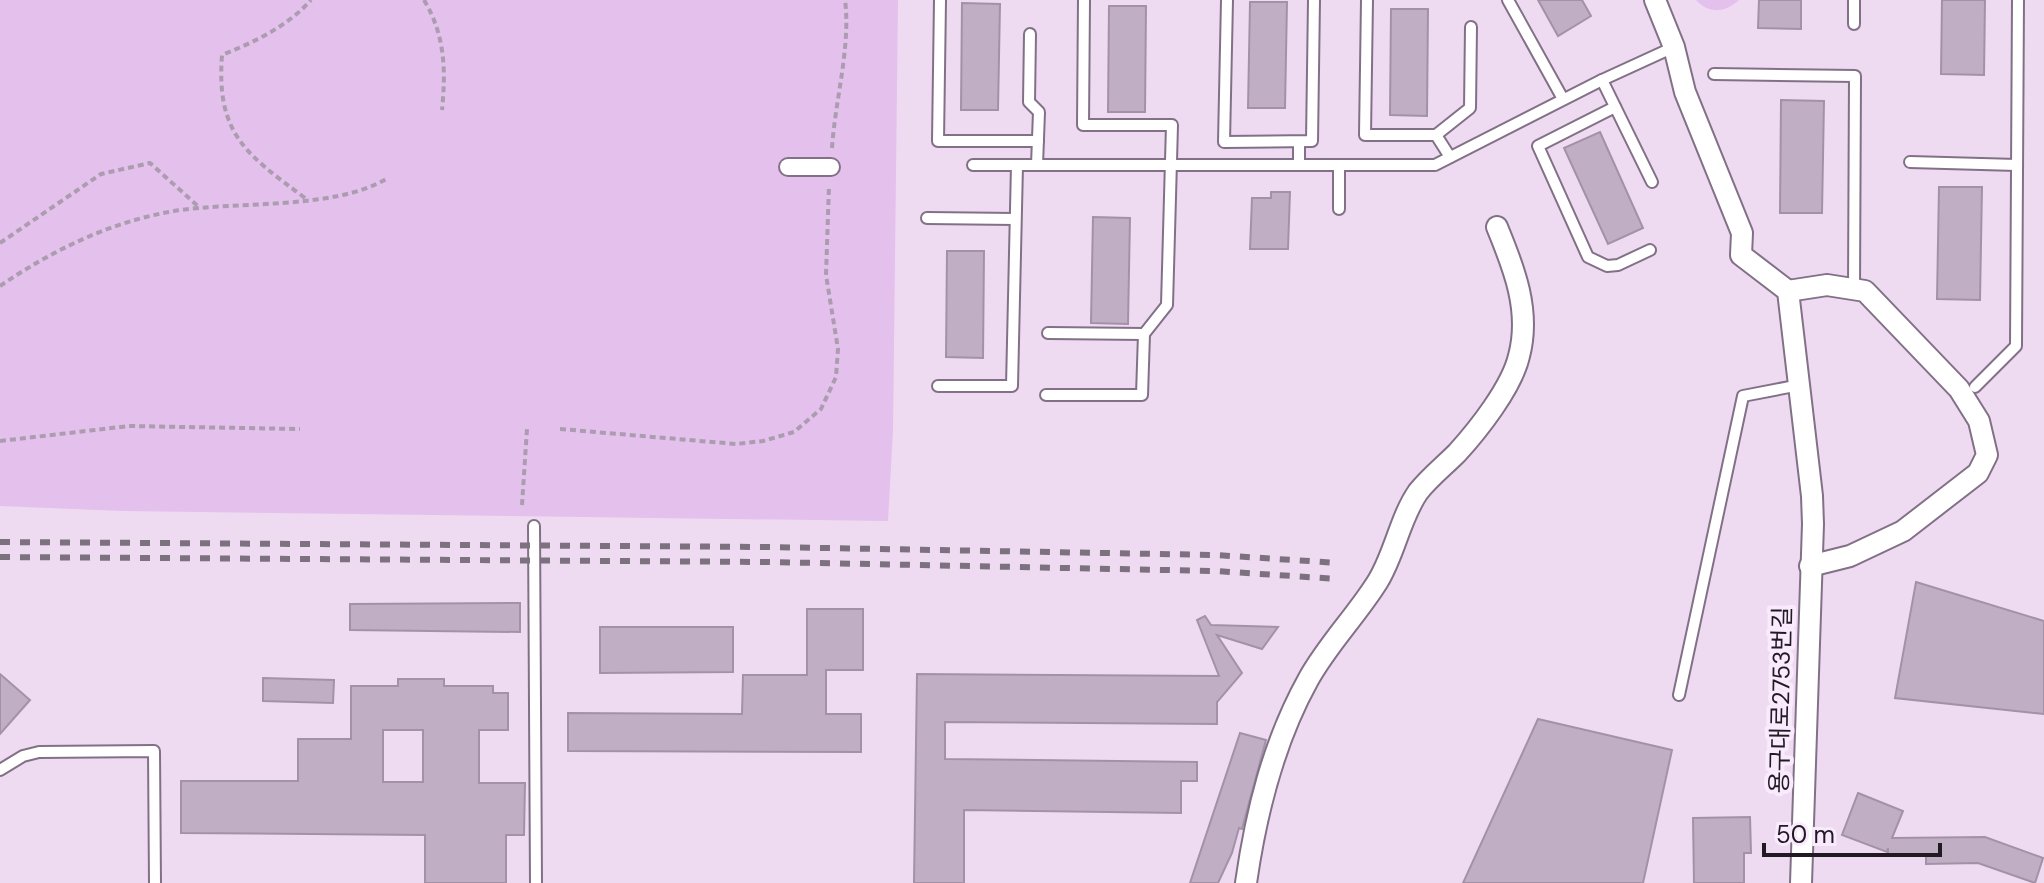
<svg xmlns="http://www.w3.org/2000/svg" width="2044" height="883" viewBox="0 0 2044 883" font-family="'DM Sans','Noto Sans KR',sans-serif">
<style>
.green{fill:#e4c0ec}
.building{fill:#c0aec4;stroke:#a392a7;stroke-width:2;fill-rule:evenodd}
.lines{fill:none;stroke-linecap:round;stroke-linejoin:round}
.service-casing{stroke:#827186;stroke-width:14}
.pedestrian-casing{stroke:#827186;stroke-width:20}
.minor-casing{stroke:#827186;stroke-width:24}
.path{stroke:#ab9caf;stroke-width:4;stroke-dasharray:6 4;stroke-linecap:butt}
.service{stroke:#fff;stroke-width:10}
.pedestrian{stroke:#fff;stroke-width:16}
.minor{stroke:#fff;stroke-width:20}
.rail{stroke:#7d7180;stroke-width:6;stroke-dasharray:10 10;stroke-linecap:butt}
.labels{text-anchor:middle;stroke-width:8;stroke-linejoin:round;paint-order:stroke}
.street-label{font-size:24px;fill:#211a23;stroke:#f9eafd}
</style>
<rect width="100%" height="100%" fill="#eedbf2"/>
<g class="green">
<polygon points="0,0 898,0 893,430 888,521 122,511 0,506"/>
<path d="M1696,0H1739C1725,13 1709,14 1696,0Z"/>
</g>
<g class="building">
<polygon points="1538,0 1582,0 1591,16 1558,36"/>
<polygon points="1759,0 1801,0 1801,29 1758,28"/>
<polygon points="1942,0 1985,0 1984,75 1941,74"/>
<polygon points="1250,2 1287,2 1285,108 1248,108"/>
<polygon points="962,3 1000,4 998,110 961,110"/>
<polygon points="1109,6 1146,6 1145,112 1108,112"/>
<polygon points="1391,9 1428,9 1427,116 1390,115"/>
<polygon points="1781,100 1824,101 1822,213 1780,213"/>
<polygon points="1600,132 1643,228 1608,244 1564,148"/>
<polygon points="1939,187 1982,187 1980,300 1937,299"/>
<polygon points="1271,192 1290,192 1288,249 1250,249 1252,198 1271,198"/>
<polygon points="1093,217 1130,218 1128,324 1091,323"/>
<polygon points="947,251 984,251 983,358 946,357"/>
<polygon points="1916,582 2044,621 2044,714 1895,698"/>
<polygon points="520,603 520,632 350,630 350,604"/>
<polygon points="807,609 863,609 863,670 826,670 826,714 861,714 861,752 568,751 568,713 742,714 743,675 807,675"/>
<polygon points="1205,616 1211,625 1278,627 1262,649 1217,635 1242,673 1217,702 1217,724 945,722 945,759 1197,762 1197,781 1181,781 1181,813 964,810 964,883 914,883 917,674 1219,676 1197,620"/>
<polygon points="600,627 733,627 733,672 600,673"/>
<polygon points="0,674 30,700 0,734"/>
<polygon points="263,678 334,680 333,703 263,701"/>
<path d="M398,679H444V686H493V693H508V730H479V783H525L524,835H506V883H425V835L181,833V781H298V739H351V686H398ZM383,730H423V782H383Z"/>
<polygon points="1538,719 1672,750 1643,883 1463,883"/>
<polygon points="1240,733 1266,740 1242,829 1239,828 1232,853 1218,883 1190,883"/>
<polygon points="1858,793 1903,811 1892,838 1985,837 2043,858 2035,883 1978,863 1926,864 1926,856 1888,856 1888,848 1887,852 1842,835"/>
<polygon points="1750,817 1751,853 1744,853 1744,883 1694,883 1693,818"/>
</g>
<g class="lines">
<defs>
<g id="service">
<polyline points="940,0 938,141 1038,141"/>
<polyline points="1227,0 1224,142 1312,141 1314,0"/>
<polyline points="1367,0 1365,135 1436,135 1450,157"/>
<polyline points="1508,0 1563,99"/>
<polyline points="1854,0 1854,24"/>
<polyline points="1030,34 1029,102 1039,112 1037,165"/>
<polyline points="1714,74 1855,76 1854,289"/>
<polyline points="1602,80 1652,182"/>
<polyline points="1615,107 1538,146 1588,257 1607,266 1618,265 1650,250"/>
<polyline points="1436,135 1470,108 1471,27"/>
<polyline points="1299,142 1299,165"/>
<polyline points="1910,162 2017,165"/>
<polyline points="973,165 1435,165 1602,80 1674,47"/>
<polyline points="1339,165 1339,209"/>
<polyline points="927,218 1015,219"/>
<polyline points="1048,333 1144,334"/>
<polyline points="938,386 1012,386 1017,165"/>
<polyline points="1975,387 2016,346 2018,0"/>
<polyline points="1046,395 1142,395 1144,334 1167,305 1172,125 1083,125 1084,0"/>
<polyline points="534,526 536,883"/>
<polyline points="1679,695 1743,396 1800,385"/>
<polyline points="0,770 23,756 39,752 154,751 155,883"/>
</g>
<polyline id="pedestrian" points="788,167 831,167"/>
<g id="minor">
<polyline points="1655,0 1674,47 1685,92 1742,233 1741,255 1788,291 1812,496 1813,524 1801,883"/>
<polyline points="1788,291 1827,285 1865,291 1959,389 1979,421 1987,455 1978,473 1903,531 1850,556 1810,566"/>
<path d="M1246,883C1256,813 1273,743 1308,680C1327,645 1357,615 1378,581C1395,553 1400,518 1418,492C1429,478 1444,466 1457,453C1478,430 1512,387 1519,356C1531,311 1514,268 1497,227"/>
</g>
</defs>
<use href="#service" class="service-casing"/>
<use href="#pedestrian" class="pedestrian-casing"/>
<use href="#minor" class="minor-casing"/>
<g class="path">
<path d="M424,0C445,35 446,70 442,110"/>
<path d="M832,148C835,101 851,46 845,0"/>
<path d="M305,198C246,154 216,134 222,55C254,42 287,27 311,0"/>
<polyline points="0,243 101,174 150,163 200,208"/>
<path d="M0,286C53,250 110,222 174,211C236,201 334,210 386,179"/>
<polyline points="560,429 736,444 763,441 794,432 821,409 836,377 838,349 826,275 829,185"/>
<polyline points="0,441 129,426 300,429"/>
<polyline points="522,505 527,429"/>
</g>
<use href="#service" class="service"/>
<use href="#pedestrian" class="pedestrian"/>
<use href="#minor" class="minor"/>
<g class="rail">
<polyline points="0,542 769,547 1216,555 1339,563"/>
<polyline points="0,557 768,562 1215,571 1338,579"/>
</g>
</g>
<g class="labels">
<g class="street-label">
<text transform="translate(1781 700) rotate(-89)" y="8">용구대로2753번길</text>
</g>
</g>
<path d="M1764 843v12h176v-12" fill="none" stroke="#211a23" stroke-width="4"/>
<text x="1776" y="843" font-size="24" fill="#211a23" stroke="#f9eafd" stroke-width="6" paint-order="stroke">50 m</text>
</svg>
